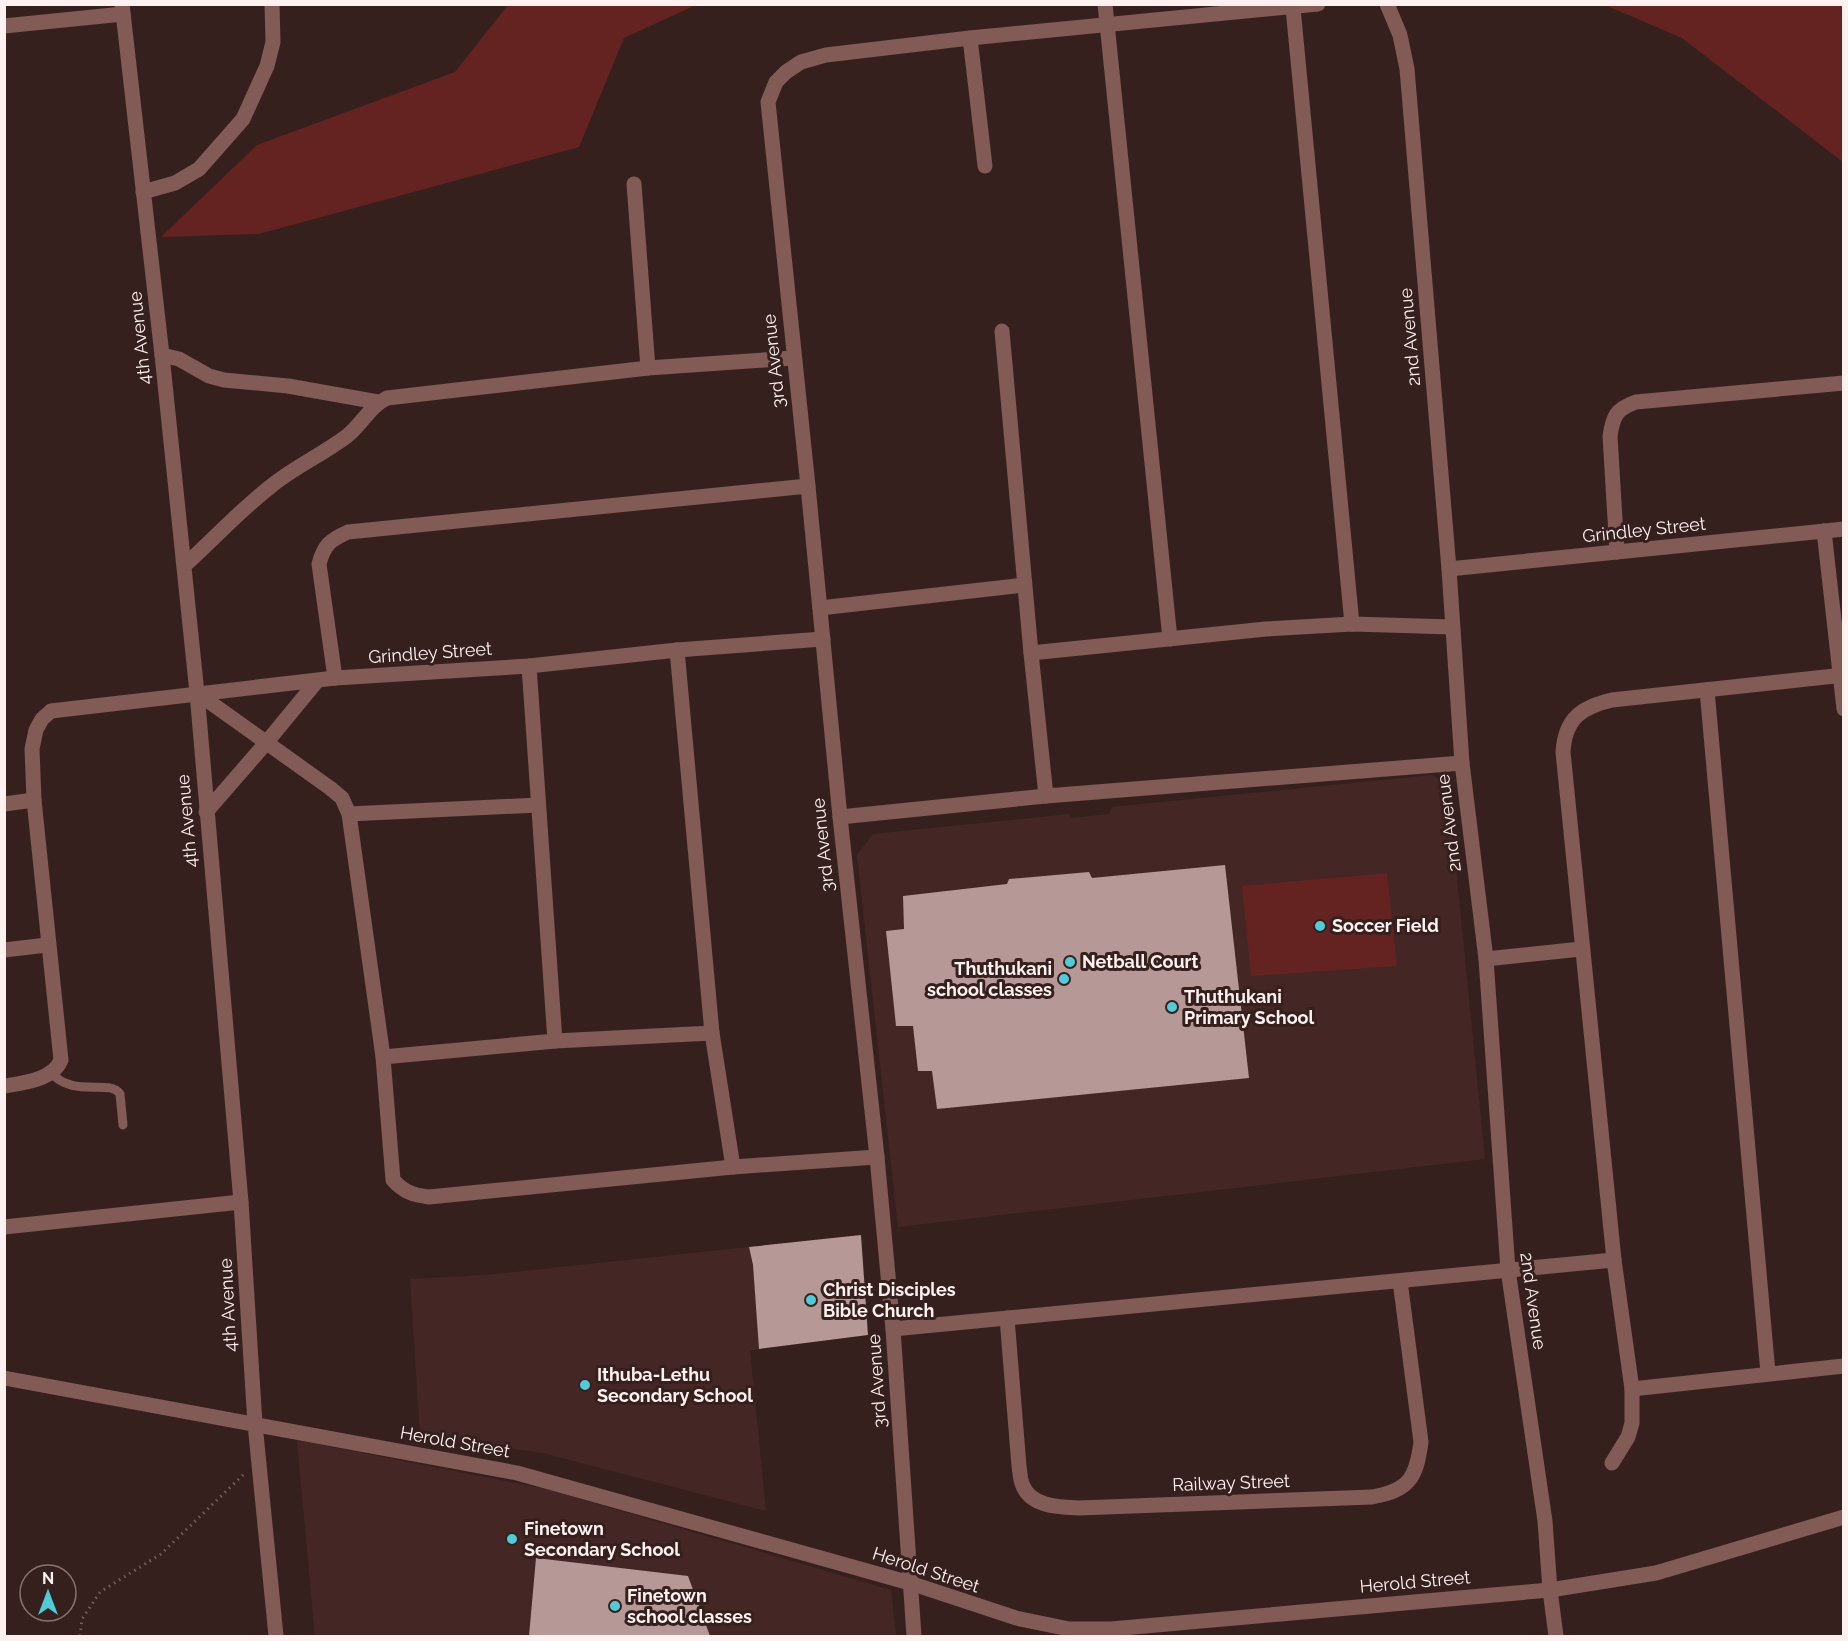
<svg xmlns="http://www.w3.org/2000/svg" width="1848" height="1641" viewBox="0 0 1848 1641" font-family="Raleway,sans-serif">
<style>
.built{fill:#442724}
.green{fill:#642320}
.building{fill:#b69996}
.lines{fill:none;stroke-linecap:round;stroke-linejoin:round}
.path{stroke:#73605f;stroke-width:3;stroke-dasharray:1.5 4.5;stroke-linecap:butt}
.service{stroke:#825a56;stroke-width:9}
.minor{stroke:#825a56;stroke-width:15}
.tertiary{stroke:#825a56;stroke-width:15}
.poi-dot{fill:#52cbd9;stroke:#36201e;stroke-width:2}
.labels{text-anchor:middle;stroke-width:6;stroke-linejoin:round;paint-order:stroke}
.street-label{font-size:18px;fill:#fef1f0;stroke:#36201e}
.poi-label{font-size:18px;font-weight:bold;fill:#fef1f0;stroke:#36201e;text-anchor:start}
</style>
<rect width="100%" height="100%" fill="#36201e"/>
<g class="built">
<polygon points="1433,775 1448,788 1485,1159 898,1227 857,855 873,834 1069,814 1072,818 1079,817 1109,814 1112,807"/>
<polygon points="749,1247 753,1265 759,1349 750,1351 766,1511 543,1453 420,1436 410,1279 486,1275"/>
<polygon points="297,1440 546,1489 891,1590 896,1636 315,1636"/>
</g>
<g class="green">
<polygon points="508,5 696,5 624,38 579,147 259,234 161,237 257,145 455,72"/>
<polygon points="1605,5 1843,5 1843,162 1682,38"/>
<polygon points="1387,873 1397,966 1251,976 1242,886"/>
</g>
<g class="building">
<polygon points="1225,865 1249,1078 937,1109 932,1071 918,1071 913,1026 896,1026 886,931 904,929 903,896 1007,884 1009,879 1089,872 1092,878"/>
<polygon points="861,1235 868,1335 759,1349 753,1265 749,1247"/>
<polygon points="536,1558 688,1576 710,1636 529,1636"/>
</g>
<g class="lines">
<polyline class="path" points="80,1636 82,1619 100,1592 161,1554 245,1473"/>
<path class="service" d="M50,1072C74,1099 109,1078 120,1094L123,1125"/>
<g class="minor">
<polyline points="122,4 162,355 197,693 241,1202 255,1424 276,1636"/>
<polyline points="1105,4 1170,639"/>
<polyline points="1387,4 1400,35 1407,69 1449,569 1462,763 1486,959 1508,1270 1545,1521 1550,1590 1556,1636"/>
<polyline points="1293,8 1352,624"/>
<polyline points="4,26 123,14"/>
<polyline points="970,38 985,166"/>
<polyline points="634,184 648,368"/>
<polyline points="143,192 175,183 199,169 243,119 267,66 273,42 272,4"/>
<polyline points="1002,331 1031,653 1046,796"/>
<polyline points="162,355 179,359 209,376 224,380 288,386 378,402"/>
<polyline points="1824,531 1844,709"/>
<path d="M1617,552L1610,436C1613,416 1616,409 1636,402L1844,383"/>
<path d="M184,566C213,540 239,511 270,487C294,467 322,455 347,436C362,424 370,406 387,398L648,368L793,358"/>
<polyline points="1449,569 1844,529"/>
<polyline points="820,608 1024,585"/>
<polyline points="677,650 712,1033 733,1167"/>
<polyline points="1031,653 1266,629 1352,624 1452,627"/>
<polyline points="529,666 555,1041"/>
<path d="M335,678L319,564C324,545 330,540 348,532L808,486"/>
<polyline points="1707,690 1768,1373"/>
<path d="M197,693L330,788L342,798L349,814L383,1057L393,1180C404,1192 413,1195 429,1197L733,1167L877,1157"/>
<polyline points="4,804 34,800"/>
<polyline points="206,812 266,743 317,681"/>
<polyline points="349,814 538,805"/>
<polyline points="840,817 1046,796 1462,763"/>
<polyline points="4,950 47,945"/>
<polyline points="1486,959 1581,949"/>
<polyline points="383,1057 555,1041 712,1033"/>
<path d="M4,1086C23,1083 53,1080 61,1060L34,800L32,749L36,730L42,719L51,711L335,678L529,666L677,650L823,639"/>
<polyline points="4,1227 241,1202"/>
<path d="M1007,1318L1019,1466C1020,1472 1020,1480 1023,1486C1032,1507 1059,1507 1079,1508L1372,1497C1409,1490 1416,1479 1421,1442L1400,1281"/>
<polyline points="893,1329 1614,1260"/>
<polyline points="1632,1389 1844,1366"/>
<path d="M1612,1463L1628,1437L1632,1423V1389L1614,1260L1563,752C1565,718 1582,707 1612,700L1844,675"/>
<polyline points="914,1636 893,1329 877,1157 840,817 808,486 768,102 776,82 786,72 801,62 826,55 970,38 1318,4"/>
</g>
<polyline class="tertiary" points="4,1378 517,1473 910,1583 1016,1618 1069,1629 1111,1629 1550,1590 1656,1573 1844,1517"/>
</g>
<g class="poi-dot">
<circle cx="1320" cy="926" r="6"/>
<circle cx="1070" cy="962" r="6"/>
<circle cx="1064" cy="979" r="6"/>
<circle cx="1172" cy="1007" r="6"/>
<circle cx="811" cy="1300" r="6"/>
<circle cx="585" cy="1385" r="6"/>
<circle cx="512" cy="1539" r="6"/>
<circle cx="615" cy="1606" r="6"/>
</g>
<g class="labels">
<g class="street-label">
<text transform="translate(1410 337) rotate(-95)" y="6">2nd Avenue</text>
<text transform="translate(140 338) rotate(-96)" y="6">4th Avenue</text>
<text transform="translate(774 361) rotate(-96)" y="6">3rd Avenue</text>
<text transform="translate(1644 530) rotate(-6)" y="6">Grindley Street</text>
<text transform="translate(430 653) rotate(-4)" y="6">Grindley Street</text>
<text transform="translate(187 821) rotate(-95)" y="6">4th Avenue</text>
<text transform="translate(1449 823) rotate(-97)" y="6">2nd Avenue</text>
<text transform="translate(823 845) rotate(-96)" y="6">3rd Avenue</text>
<text transform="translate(1533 1301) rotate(82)" y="6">2nd Avenue</text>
<text transform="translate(228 1305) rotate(-93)" y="6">4th Avenue</text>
<text transform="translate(877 1381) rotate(-94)" y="6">3rd Avenue</text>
<text transform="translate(455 1442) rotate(10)" y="6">Herold Street</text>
<text transform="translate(1231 1483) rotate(-2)" y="6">Railway Street</text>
<text transform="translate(926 1570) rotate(18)" y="6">Herold Street</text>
<text transform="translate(1415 1582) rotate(-5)" y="6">Herold Street</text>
</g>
<g class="poi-label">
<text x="1332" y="932">Soccer Field</text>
<text x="1082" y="968">Netball Court</text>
<text x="1052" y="975" text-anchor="end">Thuthukani<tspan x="1052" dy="21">school classes</tspan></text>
<text x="1184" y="1003">Thuthukani<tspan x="1184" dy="21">Primary School</tspan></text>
<text x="823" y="1296">Christ Disciples<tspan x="823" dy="21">Bible Church</tspan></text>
<text x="597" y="1381">Ithuba-Lethu<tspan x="597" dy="21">Secondary School</tspan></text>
<text x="524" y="1535">Finetown<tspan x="524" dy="21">Secondary School</tspan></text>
<text x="627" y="1602">Finetown<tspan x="627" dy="21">school classes</tspan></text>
</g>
</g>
<rect width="1848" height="1641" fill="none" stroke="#fef1f0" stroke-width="12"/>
<g transform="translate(48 1593)"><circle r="28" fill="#36201e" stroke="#867472" stroke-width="1.5"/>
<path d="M0-4.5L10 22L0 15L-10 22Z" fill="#52cbd9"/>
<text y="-9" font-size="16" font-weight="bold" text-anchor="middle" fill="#fef1f0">N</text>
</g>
</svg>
